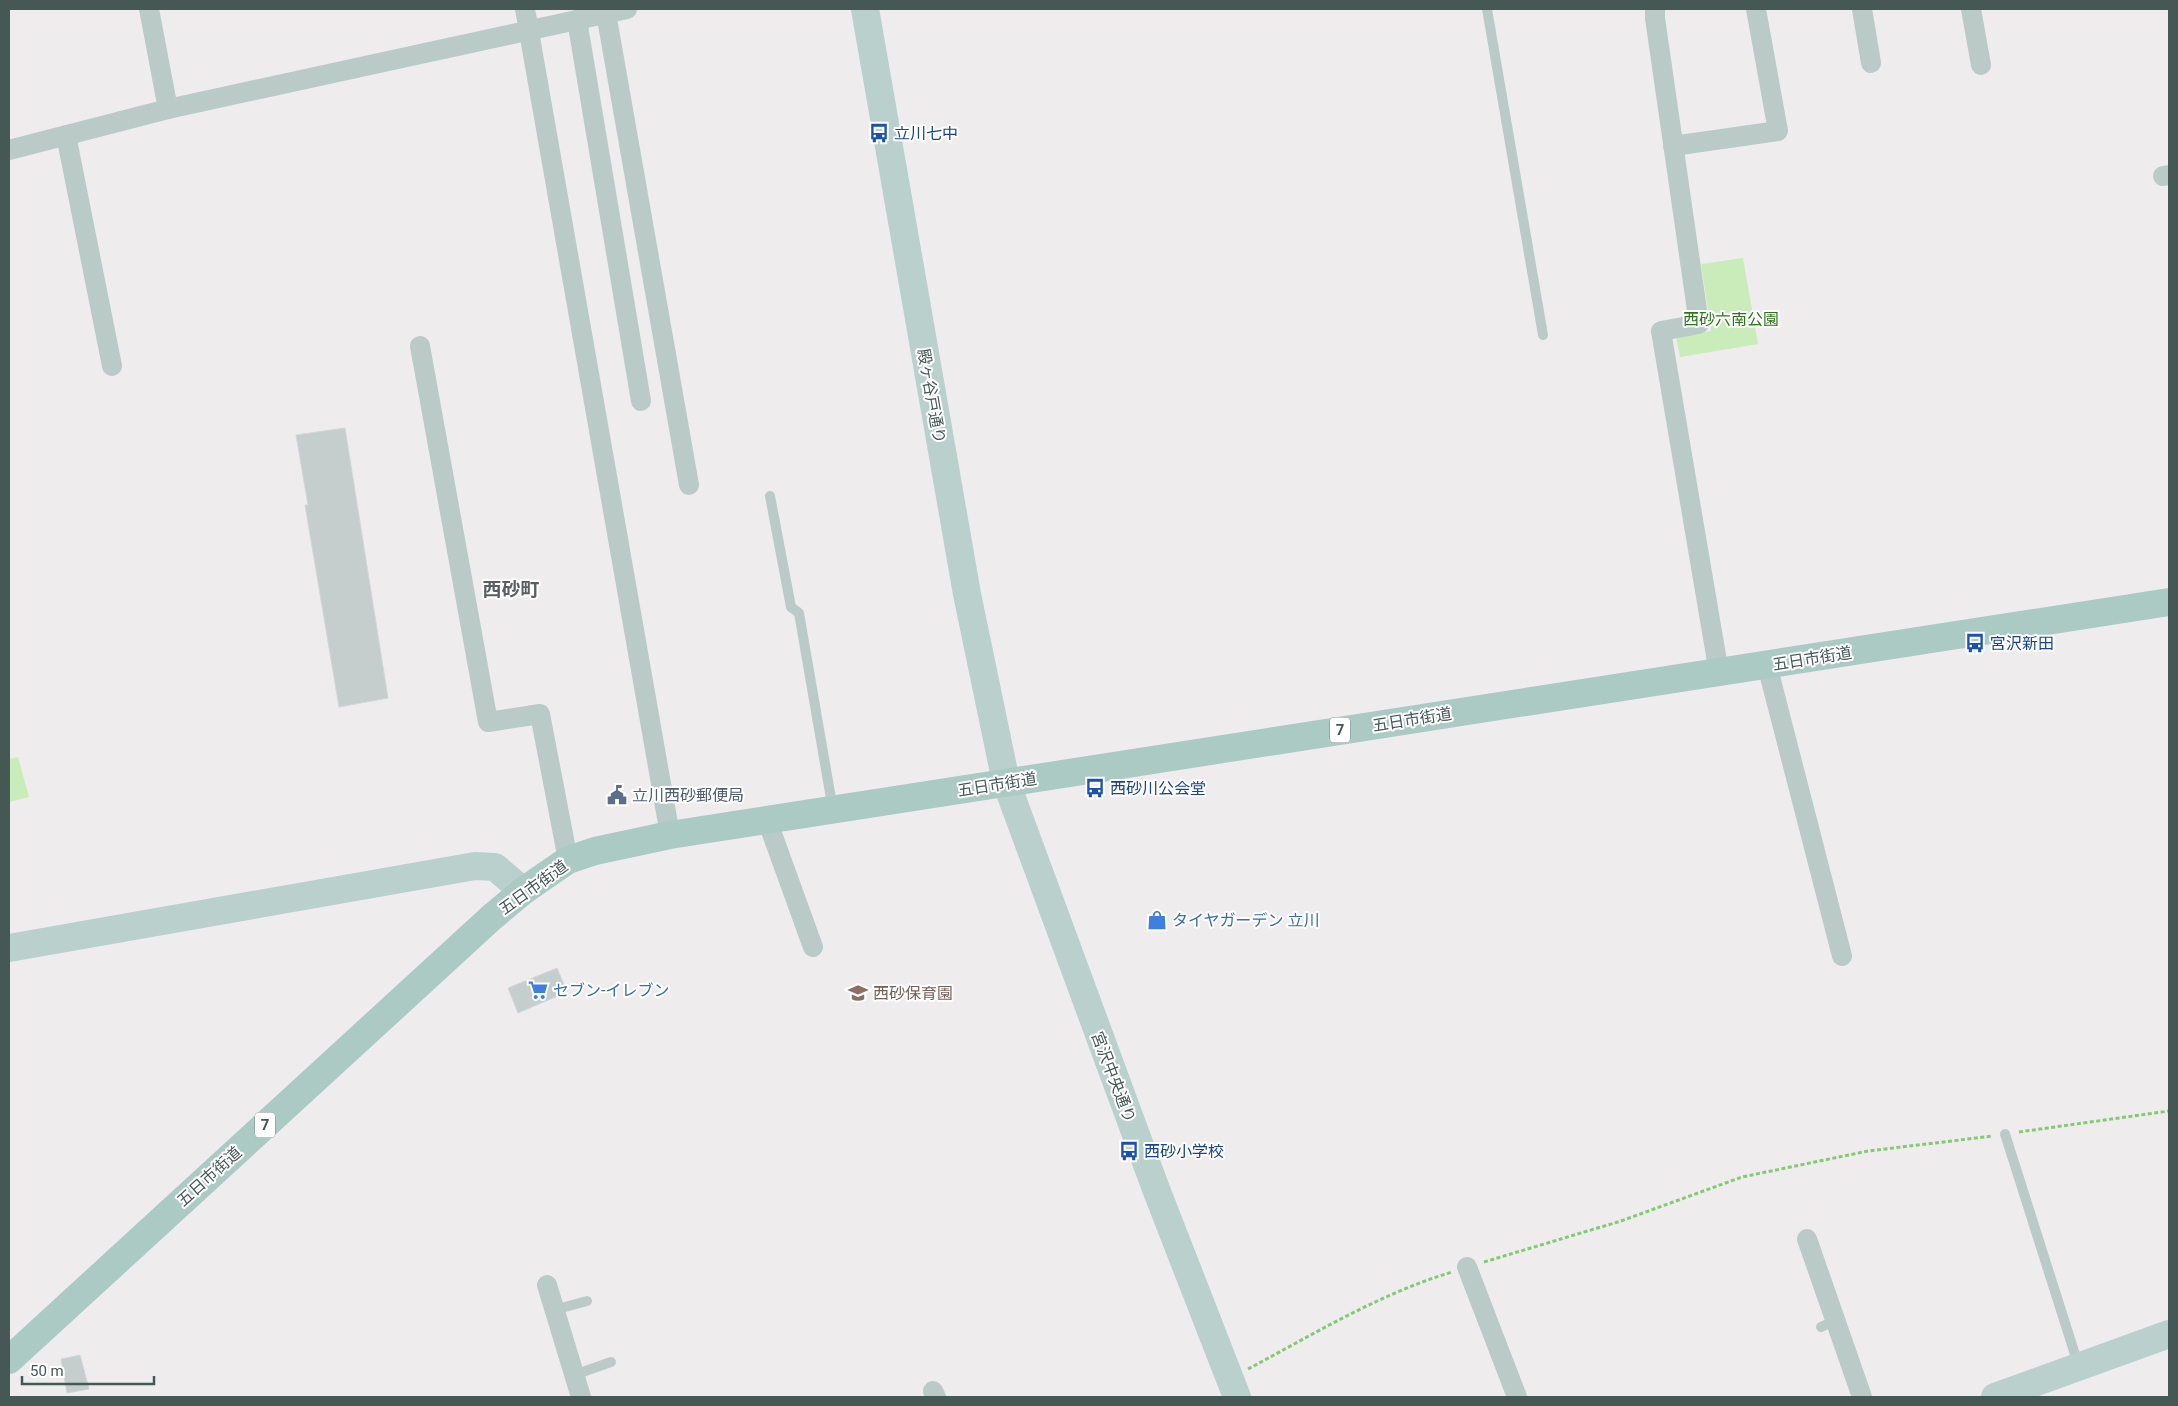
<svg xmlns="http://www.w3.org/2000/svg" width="2178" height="1406" viewBox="0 0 2178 1406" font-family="Roboto,'Noto Sans JP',sans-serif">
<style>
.green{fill:#caecba}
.building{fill:#c6cecd;stroke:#d0d7d7}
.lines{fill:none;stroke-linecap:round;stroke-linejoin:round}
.path{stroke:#84c974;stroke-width:3;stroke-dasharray:4 2.5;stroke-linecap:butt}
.lane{stroke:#bacbc7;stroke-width:10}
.street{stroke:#bacbc7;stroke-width:20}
.secondary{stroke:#bad0cc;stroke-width:28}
.primary{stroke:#accac4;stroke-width:28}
.labels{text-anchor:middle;stroke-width:4;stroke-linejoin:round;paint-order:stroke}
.shield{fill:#fff;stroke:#7d8a87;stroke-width:1}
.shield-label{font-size:15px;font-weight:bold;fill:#455854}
.transit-label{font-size:16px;fill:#164399;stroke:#fff;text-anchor:start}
.park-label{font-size:16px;fill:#2c7619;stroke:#fff}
.street-label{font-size:16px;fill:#455854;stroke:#fff}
.service-label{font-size:16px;fill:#4e5e75;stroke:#fff;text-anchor:start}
.shop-label{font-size:16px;fill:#366cbe;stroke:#fff;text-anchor:start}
.education-label{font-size:16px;fill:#785e54;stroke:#fff;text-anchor:start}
.quarter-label{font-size:19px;font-weight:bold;fill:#59605f;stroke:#fff}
</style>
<rect width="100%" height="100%" fill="#efecee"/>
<g class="green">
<polygon points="1743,258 1758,344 1680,357 1676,337 1711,331 1701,264"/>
<polygon points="18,757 29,797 9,802 9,759"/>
</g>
<g class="building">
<polygon points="345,428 388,698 339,707 305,505 308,505 296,435"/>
<polygon points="557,968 567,992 518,1013 508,988"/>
<polygon points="80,1355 89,1389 67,1393 61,1359"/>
</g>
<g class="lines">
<g class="path">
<polyline points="2019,1132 2169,1111"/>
<polyline points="1484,1262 1621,1221 1742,1177 1868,1151 1993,1136"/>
<path d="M1248,1369C1314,1334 1379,1294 1452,1272"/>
</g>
<g class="lane">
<polyline points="1487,9 1543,335"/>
<polyline points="770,496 791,607 799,613 833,810"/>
<polyline points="2005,1134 2079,1367"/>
<polyline points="554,1310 587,1301"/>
<polyline points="1821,1327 1836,1320"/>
<polyline points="574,1375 611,1362"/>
</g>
<g class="street">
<polyline points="149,9 168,109"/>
<polyline points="525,9 670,835"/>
<polyline points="1655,9 1655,18 1699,324 1661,331 1719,673"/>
<polyline points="1862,9 1871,63"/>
<polyline points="1971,9 1981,65"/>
<polyline points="606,13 689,485"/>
<polyline points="577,20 641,401"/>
<polyline points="66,135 112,366"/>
<polyline points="1673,146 1778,131 1756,9"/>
<polyline points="9,150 168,109 627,9"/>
<polyline points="2163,176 2169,175"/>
<polyline points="420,346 488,722 540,714 568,860"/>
<polyline points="1767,665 1842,956"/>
<polyline points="767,820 813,947"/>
<polyline points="1807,1239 1862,1397"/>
<polyline points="1467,1267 1517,1397"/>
<polyline points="547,1285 581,1397"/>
<polyline points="933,1391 936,1397"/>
</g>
<g class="secondary">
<polyline points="865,9 967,594 1006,782 1156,1189 1237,1397"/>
<polyline points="9,948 475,866 495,867 523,891"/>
<polyline points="1995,1397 2169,1334"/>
</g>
<polyline class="primary" points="9,1360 492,917 523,891 568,860 595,851 670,835 2169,602"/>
</g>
<defs>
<symbol id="bus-bare" viewBox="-9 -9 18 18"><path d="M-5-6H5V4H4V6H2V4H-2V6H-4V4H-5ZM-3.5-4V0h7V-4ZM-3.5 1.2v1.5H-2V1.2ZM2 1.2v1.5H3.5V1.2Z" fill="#1a4fb4" stroke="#fff" stroke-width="2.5" paint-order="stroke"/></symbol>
<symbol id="civic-bare" viewBox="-9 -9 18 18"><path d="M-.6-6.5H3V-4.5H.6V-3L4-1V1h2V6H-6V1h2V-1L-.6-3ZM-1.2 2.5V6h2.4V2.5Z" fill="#5c6f8a" stroke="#fff" stroke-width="2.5" paint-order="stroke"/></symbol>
<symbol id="shop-bare" viewBox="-9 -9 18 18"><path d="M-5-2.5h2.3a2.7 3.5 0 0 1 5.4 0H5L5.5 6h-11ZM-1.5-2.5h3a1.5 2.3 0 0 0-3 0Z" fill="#3f7fe0" stroke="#fff" stroke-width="2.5" paint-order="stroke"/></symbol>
<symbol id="supermarket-bare" viewBox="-9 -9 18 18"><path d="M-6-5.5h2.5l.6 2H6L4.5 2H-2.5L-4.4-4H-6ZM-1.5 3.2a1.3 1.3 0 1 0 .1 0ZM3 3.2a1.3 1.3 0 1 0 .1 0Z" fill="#3f7fe0" stroke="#fff" stroke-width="2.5" paint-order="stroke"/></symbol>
<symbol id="school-bare" viewBox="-9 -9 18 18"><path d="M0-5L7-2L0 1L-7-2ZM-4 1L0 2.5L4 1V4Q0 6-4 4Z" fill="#8d6e63" stroke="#fff" stroke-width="2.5" paint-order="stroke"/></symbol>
</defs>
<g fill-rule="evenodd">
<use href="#bus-bare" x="865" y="119" width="28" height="28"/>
<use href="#bus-bare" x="1961" y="629" width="28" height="28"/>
<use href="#bus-bare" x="1081" y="774" width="28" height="28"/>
<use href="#civic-bare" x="603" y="781" width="28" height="28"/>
<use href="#shop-bare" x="1143" y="906" width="28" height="28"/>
<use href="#supermarket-bare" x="524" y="976" width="28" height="28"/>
<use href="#school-bare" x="844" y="979" width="28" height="28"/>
<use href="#bus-bare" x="1115" y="1137" width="28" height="28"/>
</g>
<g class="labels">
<g class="shield">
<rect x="1330" y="717.5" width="20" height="25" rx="4"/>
<rect x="255" y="1112.5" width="20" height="25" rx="4"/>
</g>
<g class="shield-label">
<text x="1340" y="735">7</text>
<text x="265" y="1130">7</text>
</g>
<g class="transit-label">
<text x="894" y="139">立川七中</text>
<text x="1990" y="649">宮沢新田</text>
<text x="1110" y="794">西砂川公会堂</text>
<text x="1144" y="1157">西砂小学校</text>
</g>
<g class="park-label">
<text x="1731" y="325">西砂六南公園</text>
</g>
<g class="street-label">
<text transform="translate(932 396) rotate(80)" y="6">殿ヶ谷戸通り</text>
<text transform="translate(1812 658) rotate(-9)" y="6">五日市街道</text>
<text transform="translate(1412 719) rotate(-9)" y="6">五日市街道</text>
<text transform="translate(997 784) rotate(-9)" y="6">五日市街道</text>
<text transform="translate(533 887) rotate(-36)" y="6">五日市街道</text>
<text transform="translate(1114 1077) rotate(69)" y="6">宮沢中央通り</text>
<text transform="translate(209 1176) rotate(-42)" y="6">五日市街道</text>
</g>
<g class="service-label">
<text x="632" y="801">立川西砂郵便局</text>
</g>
<g class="shop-label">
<text x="1172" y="926">タイヤガーデン 立川</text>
<text x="553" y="996">セブン-イレブン</text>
</g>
<g class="education-label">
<text x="873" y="999">西砂保育園</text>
</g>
<g class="quarter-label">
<text x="511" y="596">西砂町</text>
</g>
</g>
<rect width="2178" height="1406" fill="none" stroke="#455854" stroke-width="20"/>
<path d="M22 1376v8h132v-8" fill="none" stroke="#455854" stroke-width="2.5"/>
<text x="30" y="1376" font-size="15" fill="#455854" stroke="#ffffff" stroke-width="4" paint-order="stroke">50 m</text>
</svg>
